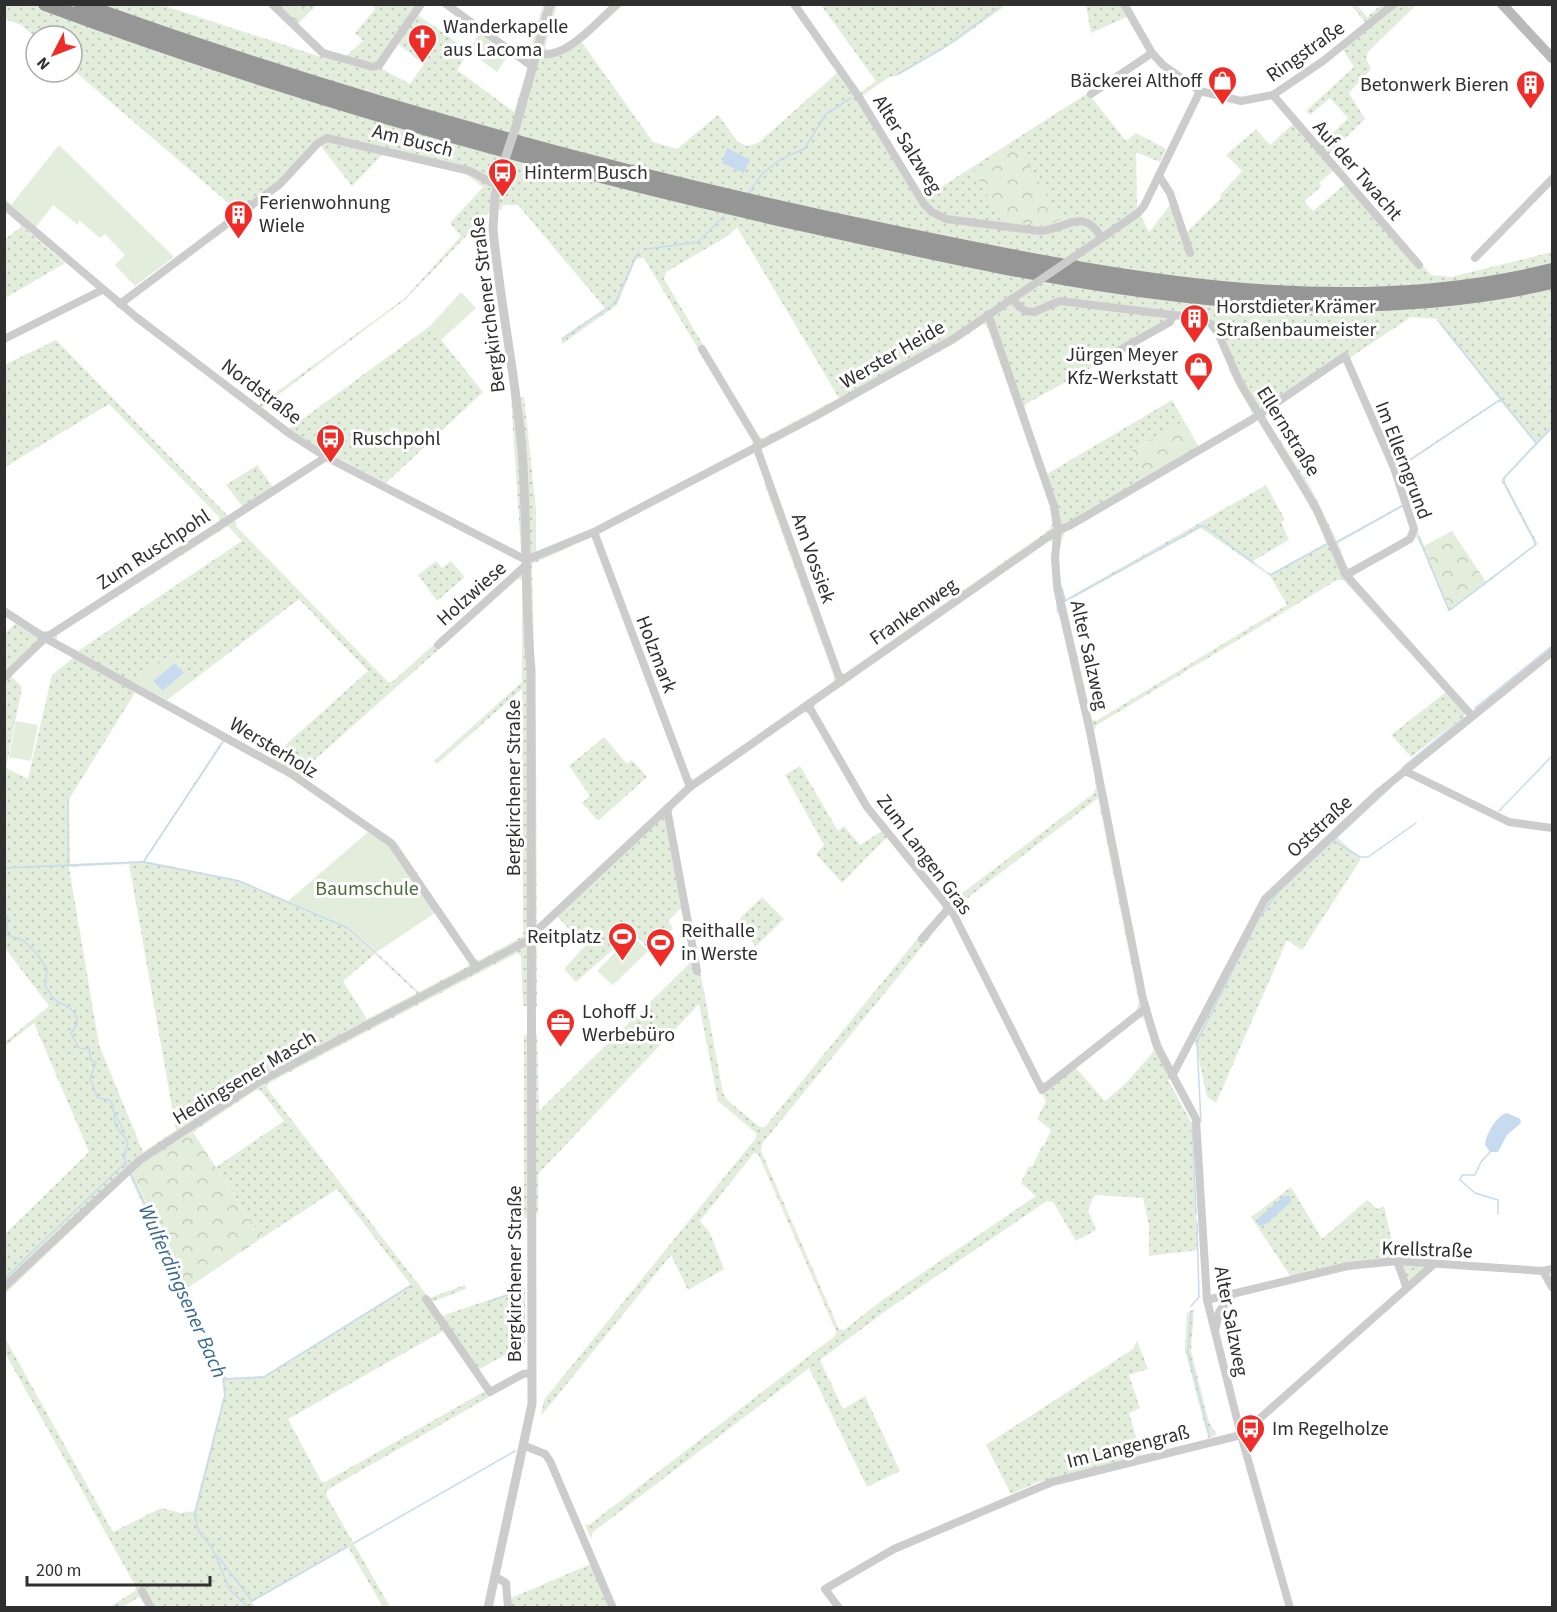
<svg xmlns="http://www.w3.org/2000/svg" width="1557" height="1612" viewBox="0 0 1557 1612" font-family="'Source Sans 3',sans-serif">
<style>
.grass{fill:url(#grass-dots);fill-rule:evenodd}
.forest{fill:url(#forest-crowns)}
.garden{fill:#e3eddc;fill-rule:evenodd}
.water{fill:#c7dbee}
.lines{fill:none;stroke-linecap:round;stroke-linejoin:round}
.stream{stroke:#c7dbee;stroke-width:1.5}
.minor{stroke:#ccc;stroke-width:8}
.tertiary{stroke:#ccc;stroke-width:9}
.secondary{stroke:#b9b9b9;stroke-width:10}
.motorway{stroke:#969696;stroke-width:14}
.minor-bridge{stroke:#ccc;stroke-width:8}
.tertiary-bridge{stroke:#ccc;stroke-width:9}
.labels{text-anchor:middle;stroke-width:6;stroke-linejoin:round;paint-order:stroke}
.poi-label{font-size:20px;fill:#2f2f2f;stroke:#fff;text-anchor:start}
.street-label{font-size:20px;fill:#2f2f2f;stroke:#fff}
.park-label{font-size:20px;fill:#4d6d3a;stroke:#fff}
.water-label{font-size:21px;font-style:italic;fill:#386995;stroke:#fff}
</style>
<defs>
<pattern id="grass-dots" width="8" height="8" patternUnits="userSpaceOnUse" patternTransform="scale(1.5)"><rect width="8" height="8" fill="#e3eddc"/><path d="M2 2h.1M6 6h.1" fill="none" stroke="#c3ccbd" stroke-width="1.8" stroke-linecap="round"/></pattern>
<pattern id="forest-crowns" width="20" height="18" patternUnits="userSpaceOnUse" patternTransform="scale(1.5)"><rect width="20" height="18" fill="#e3eddc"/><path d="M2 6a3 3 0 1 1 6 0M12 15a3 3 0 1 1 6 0" fill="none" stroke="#c3ccbd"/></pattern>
</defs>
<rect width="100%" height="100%" fill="#fff"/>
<g class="grass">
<path d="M4,5H162L321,57L268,5H276L321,48L346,56L363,41L355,33L375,9L371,5H425L418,15L469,51L457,70L514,112L528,67L441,5H452L524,57L529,53L543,5H557L545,47L549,52L561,50L613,5H624L581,41L653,142L677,149L718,115L738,142L747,146L758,143L837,73L790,5H801L799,6L860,93L876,81L821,5H1006L955,42L897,76L889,77L862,96L924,198L1088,93L1126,141L1136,133L1166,149L1160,162L1136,152L1137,208L1149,232L1174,200L1187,232L1221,198L1220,195L1242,171L1226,155L1256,129L1270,145L1294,123L1320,146L1348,118L1330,98L1310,115L1306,111L1354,67L1342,48L1369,27L1351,5H1357L1367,17L1381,5H1416L1368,52L1366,58L1371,69L1349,93L1365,119L1328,155L1338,167L1319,183L1322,186L1304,201L1313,211L1349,181L1431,275L1451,277L1552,252V429L1505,478V482L1538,544L1449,612L1417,537L1355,573L1353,578L1410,643L1405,648L1343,580H1337L1097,725L1094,730L1147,1006L1172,1072L1168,1080L1191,1122L1198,1250L1149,1256V1225L1143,1198L1095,1195L1088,1210L1096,1230L1076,1241L1053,1202L1047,1201L891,1307L820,1360L843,1409L865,1396L900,1471L867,1487L809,1368L593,1532L591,1539L585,1524L589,1525L835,1336L836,1331L758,1154L754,1153L700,1221L710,1233L724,1269L688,1290L671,1255L541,1416L544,1400L756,1138V1133L718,1101L699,1004L538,1174V1213L524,1219V1035L537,1034L539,1111L692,961L681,908L668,921L673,928L650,951L633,932L576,982L564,969L585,946L554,913L668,803L673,809L671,815L723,1093L728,1101L760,1127H765L926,928L931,936L762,1144L761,1151L839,1329L844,1330L881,1301L1036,1196L1021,1183L1029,1166L1032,1167L1042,1146H1044L1051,1130L1037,1119L1046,1101L951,917L942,909V905L887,837L842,883L816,854L824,845L785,775L800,766L838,831L844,826L860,845L882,831L947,900L952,901L1094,793L1096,787L1090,749L1053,589L1052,542L1049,540L816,704L809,714L804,712L697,787L689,783L690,778L694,779L833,682L834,677L764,483L771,480L841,672L844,674L1049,530L1052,524L1050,507L987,326L983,324L957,342L763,448L752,440L644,258L636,259L617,305L562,344L561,338L605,308L518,205H503L501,210H491L406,299L262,407L289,429L430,326L483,392L386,483L326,452L290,430L294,441L228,392L235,387L259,405L405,298L461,236L450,223L483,187L463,172L384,153L352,186L317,141L273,187L239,212L72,69V36H36V38L21,25L5,19ZM398,44L424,64L410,84L382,69ZM737,227L839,398L763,438L758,437L664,279L666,272L728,236ZM1174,312C1220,320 1219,322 1235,365L1228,368C1257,429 1303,480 1326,543L1270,574L1253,561L1289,540L1281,522L1285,520L1266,485L1066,599C1059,584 1055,546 1066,531L1146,478L1131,451L1184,421L1172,400L1047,474L1024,409L1026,404L1159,330ZM1411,317L1436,319L1499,399L1396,468L1351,362V357ZM1341,363L1346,364L1392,470L1403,504L1337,541L1310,486L1266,418L1267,413ZM1498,402L1502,403L1535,443L1501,480L1534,542L1533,546L1452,607L1449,606L1418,532L1397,470ZM1404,506L1412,530L1410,535L1352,569L1347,567L1338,543ZM1201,528L1270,576L1287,605L1096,721L1092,719L1065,602ZM1098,798L1139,1003L1136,1011L1047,1083L1042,1082L955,912L956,907ZM1138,1016L1144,1019L1154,1051L1126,1083L1105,1101L1075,1067Z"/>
<polygon points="1086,5 1121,5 1127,17 1091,33"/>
<polygon points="5,199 29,221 23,227 65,263 5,298 4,240 22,226 5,211"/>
<path d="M56,340L228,516L236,521V526L388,682H392L522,566L511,397H524L536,509V552L568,539L570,547L532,564L536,736L537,1006H523L521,956L517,953L267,1084V1088L429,1298L465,1285L466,1289L431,1302L441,1316L525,1288V1344L478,1370L496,1393L327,1490L326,1495L390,1607H383L348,1547L252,1602L255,1607H147L139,1597L123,1607H110L135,1591L136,1587L5,1353V1338L113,1532L161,1508L181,1513L194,1511L224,1395L222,1379L129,1175L5,1294V1234L89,1152L34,1023L5,1046V1042L49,1006L5,948L4,634L17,622L5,614L4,607L43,631H49L219,522L220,518L109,404L5,467L4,365ZM228,526L242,541L78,651L57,640V635ZM519,578L522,580V682L434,761L437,764L522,689L523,936L480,960L475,959L397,843L302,777L301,772ZM299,599L368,671L271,758L134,682L173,653L195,679ZM49,643L73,658L52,675L28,779L6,768L22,687L11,676L44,644ZM136,691L223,739L143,861L70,864L69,799ZM225,740L289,777L392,848L469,963L468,966L419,992L349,927L239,880L145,861ZM129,864L176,1130L143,1152L99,1045L69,867ZM375,954L417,993L367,1019L343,981ZM256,1090L261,1091L284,1121L216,1167L262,1238L337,1189L411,1285L264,1376L226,1378L132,1173ZM443,1331L485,1391L325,1482L321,1481L288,1419Z"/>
<polygon points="257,465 273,487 243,507 226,485"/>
<polygon points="436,561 442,568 451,561 465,577 437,601 418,575"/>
<polygon points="1446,692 1464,712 1464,716 1411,757 1391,735"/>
<polygon points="604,737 627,764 632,760 647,777 598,821 582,803 590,796 569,766"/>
<polygon points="1336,836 1361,859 1302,950 1287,940 1216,1103 1207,1097 1194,1037 1266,899"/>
<polygon points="762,897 784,919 755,947 740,918"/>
<polygon points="1291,1187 1322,1239 1367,1200 1377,1209 1384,1206 1396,1260 1432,1261 1405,1285 1396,1260 1291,1277 1251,1217"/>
<polygon points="1194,1309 1191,1351 1209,1422 1217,1435 1208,1438 1185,1350 1187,1313"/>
<polygon points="1137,1341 1148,1369 1129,1375 1140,1408 1129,1413 1142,1457 1038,1482 1011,1494 986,1445 1133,1349"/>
<polygon points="591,1564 608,1607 511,1608 511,1598"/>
</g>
<g class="forest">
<polygon points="276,5 316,5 297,25"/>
<polygon points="1016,145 1061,218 1048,226 1001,221 974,171"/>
<polygon points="1184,421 1199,447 1146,478 1131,451"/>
<polygon points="1452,531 1486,582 1452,607 1449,607 1424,546"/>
<polygon points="193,1132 262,1238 186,1289 132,1172"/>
</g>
<g class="garden">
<polygon points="479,33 509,54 497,72 469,51"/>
<polygon points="59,145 174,257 135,286 115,265 125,255 105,234 100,238 79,220 78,225 53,205 36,227 11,205"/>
<polygon points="461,292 476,308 441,340 430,326"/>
<path d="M173,653L195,679L167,700L133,682ZM175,663L183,674L161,691L153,681Z"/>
<polygon points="16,721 38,725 31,761 9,757"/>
<polygon points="368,832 392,848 435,913 377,952 349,927 288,901"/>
<polygon points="632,935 648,951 613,985 597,971"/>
</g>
<g class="water">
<polygon points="727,148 750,160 744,173 722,163"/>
<polygon points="175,663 184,673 162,691 153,681"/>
<path d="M1507,1113L1520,1119L1521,1123L1507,1135L1498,1152H1490L1485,1145C1486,1134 1496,1116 1507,1113Z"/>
<polygon points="1285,1195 1290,1196 1291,1202 1266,1224 1259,1226 1257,1219"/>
</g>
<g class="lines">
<g class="stream">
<polyline points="1000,6 1002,4"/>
<polyline points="898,74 945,47 998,8"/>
<polyline points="748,194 762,174 781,159 804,149 826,114 851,98"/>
<polyline points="647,249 698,242 727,213"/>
<polyline points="1440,323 1537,444"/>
<polyline points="563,339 615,303 638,252"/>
<polyline points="1398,468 1500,400"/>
<polyline points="1419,537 1448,608 1451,609 1535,545 1535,542 1504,483 1504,478 1552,427"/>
<polyline points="1337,542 1402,506"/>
<polyline points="1052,562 1058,613"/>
<polyline points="1270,575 1327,544"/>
<polyline points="1062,588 1065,601 1067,600 1201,526 1206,527 1254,563"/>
<polyline points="1475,708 1552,646"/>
<polyline points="1403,767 1464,717"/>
<polyline points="68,799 68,866"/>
<polyline points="1499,811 1552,756"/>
<polyline points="1334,841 1360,857 1368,857 1416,823"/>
<polyline points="144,861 223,742"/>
<polyline points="4,868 143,862 239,881 348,928 374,951"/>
<path d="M4,913L8,917L6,934L24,941L37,954L47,969L45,986C49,991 53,999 58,1002C69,1008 77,1009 77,1024L71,1033L79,1048L89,1049L91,1060L96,1063L90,1078L98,1098L110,1100L113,1106L115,1125L128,1142L124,1157L127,1167"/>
<polyline points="1260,917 1278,892 1391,787"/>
<polyline points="114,1112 125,1133"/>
<polyline points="1201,1122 1197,1042 1257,922"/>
<polyline points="1192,1123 1196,1214"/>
<polyline points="1490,1152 1481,1162 1475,1175 1462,1175 1460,1180 1475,1193 1498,1200 1498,1214"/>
<polyline points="131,1174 223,1374 225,1395 195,1514 198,1530 212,1548 230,1590 249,1608"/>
<polyline points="4,1279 125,1163"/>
<polyline points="488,1302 524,1289"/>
<polyline points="1191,1306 1199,1297 1197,1223"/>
<polyline points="1191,1313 1188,1352 1209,1434"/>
<polyline points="224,1379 264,1377 410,1286"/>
<polyline points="354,1543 515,1451"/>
<polyline points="217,1555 252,1601 347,1547"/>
</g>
<g class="minor">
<polyline points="272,4 323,53 373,67 379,65 421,4"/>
<polyline points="446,4 533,67"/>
<path d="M794,4L859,97L924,204L932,212L946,219L1040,231C1065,230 1083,206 1101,237"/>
<polyline points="1124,4 1152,53 1163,65 1200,91 1241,101 1273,95 1323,61 1394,4"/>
<path d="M537,53C564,62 597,22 617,4"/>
<polyline points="1091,94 1152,53"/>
<polyline points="1273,95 1419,265"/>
<polyline points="1159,176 1170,193 1190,253"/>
<polyline points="4,205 136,317 290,434 326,457 526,560 594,532 814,417 953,339 1021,293"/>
<polyline points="1087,248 1138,213 1144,206 1200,91"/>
<polyline points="1475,258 1552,179"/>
<polyline points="1011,299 1025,311 1034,312 1060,301 1198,318 1211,324 1218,333 1240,383 1316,508 1346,575 1472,716"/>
<polyline points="120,304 280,184 318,143 327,138 470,171 498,186"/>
<polyline points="988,314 1054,506 1058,530 1055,557 1057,586 1089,727 1143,999 1157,1046 1196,1119 1207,1300 1241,1435 1290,1608"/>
<polyline points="4,339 102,290"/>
<polyline points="702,349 759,444"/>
<polyline points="1109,356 1170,322 1173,316"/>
<polyline points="756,446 841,682"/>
<polyline points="594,532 690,787"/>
<polyline points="4,611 45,638 293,775 391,843 477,968"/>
<polyline points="438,645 526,565"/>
<polyline points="4,678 45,638 326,457"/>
<polyline points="808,705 867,807 953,913 1042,1090 1146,1008"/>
<polyline points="1405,771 1509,822 1552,828"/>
<polyline points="667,809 697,971"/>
<polyline points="531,936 690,787 1058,530 1069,526 1251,420 1345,356 1394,468 1414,529 1410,539 1346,575"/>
<polyline points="922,939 949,908"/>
<polyline points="1172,1076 1265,899 1379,792 1552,652"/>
<polyline points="1397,1261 1406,1286"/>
<polyline points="1543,1271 1552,1287"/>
<polyline points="4,1287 140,1160 259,1082 531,939"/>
<polyline points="426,1299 490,1392 523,1374 532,1373"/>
<polyline points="1207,1300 1348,1266 1397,1261 1543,1271 1552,1269"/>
<polyline points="1216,1327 1219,1312 1232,1295"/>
<polyline points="525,1446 545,1454 550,1461 613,1608"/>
<polyline points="496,1577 506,1583 508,1608"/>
<polyline points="142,1591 151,1608"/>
<polyline points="839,1608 825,1589 894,1549 1052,1482 1241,1435 1433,1265"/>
</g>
<g class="tertiary">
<polyline points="516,126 550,4"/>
<path d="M488,1608L532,1404L531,670C524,597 528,524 522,451C516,377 500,304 493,229L495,196L503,165"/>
</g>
<polyline class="secondary" points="1502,4 1552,58"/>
<g class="motorway">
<path d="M45,4C295,97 554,169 814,227C1053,280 1309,338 1552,282"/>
<path d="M80,4C347,100 621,176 898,233C1110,277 1338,324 1552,270"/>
</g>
<polyline class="minor-bridge" points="1021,293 1087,248"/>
<polyline class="tertiary-bridge" points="503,165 516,126"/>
</g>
<defs>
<symbol id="church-pin" viewBox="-11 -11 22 30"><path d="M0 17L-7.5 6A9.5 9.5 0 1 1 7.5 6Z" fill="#ee2c28" stroke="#fff"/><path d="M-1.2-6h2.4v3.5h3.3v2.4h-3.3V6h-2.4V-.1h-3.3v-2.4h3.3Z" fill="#fff"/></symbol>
<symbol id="shop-pin" viewBox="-11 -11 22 30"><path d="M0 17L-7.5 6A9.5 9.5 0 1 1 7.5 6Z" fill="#ee2c28" stroke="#fff"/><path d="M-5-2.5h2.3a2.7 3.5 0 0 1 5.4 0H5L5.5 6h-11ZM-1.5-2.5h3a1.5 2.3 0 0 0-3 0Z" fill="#fff"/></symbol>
<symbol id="building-pin" viewBox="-11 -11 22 30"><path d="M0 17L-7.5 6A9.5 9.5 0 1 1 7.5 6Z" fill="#ee2c28" stroke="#fff"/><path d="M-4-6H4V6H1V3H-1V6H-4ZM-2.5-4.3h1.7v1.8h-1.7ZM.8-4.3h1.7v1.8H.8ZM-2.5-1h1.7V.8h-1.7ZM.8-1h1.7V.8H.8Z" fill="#fff"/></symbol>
<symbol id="bus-pin" viewBox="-11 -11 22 30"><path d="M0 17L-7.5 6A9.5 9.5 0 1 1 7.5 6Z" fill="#ee2c28" stroke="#fff"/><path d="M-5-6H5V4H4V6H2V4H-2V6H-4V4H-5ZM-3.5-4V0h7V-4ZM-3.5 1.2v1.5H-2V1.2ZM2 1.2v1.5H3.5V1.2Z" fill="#fff"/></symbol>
<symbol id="stadium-pin" viewBox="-11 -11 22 30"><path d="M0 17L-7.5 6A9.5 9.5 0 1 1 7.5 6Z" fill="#ee2c28" stroke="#fff"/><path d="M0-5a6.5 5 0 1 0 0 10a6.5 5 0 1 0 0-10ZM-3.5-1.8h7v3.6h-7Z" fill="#fff"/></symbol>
<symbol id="office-pin" viewBox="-11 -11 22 30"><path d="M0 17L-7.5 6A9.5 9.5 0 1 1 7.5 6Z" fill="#ee2c28" stroke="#fff"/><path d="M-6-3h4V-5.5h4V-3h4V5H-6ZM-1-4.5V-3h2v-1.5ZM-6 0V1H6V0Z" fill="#fff"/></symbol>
</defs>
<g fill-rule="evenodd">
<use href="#church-pin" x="406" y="22" width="33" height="45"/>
<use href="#shop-pin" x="1206" y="64" width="33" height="45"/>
<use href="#building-pin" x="1514" y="68" width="33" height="45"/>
<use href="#bus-pin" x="486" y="156" width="33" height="45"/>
<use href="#building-pin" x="222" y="198" width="33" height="45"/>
<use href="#building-pin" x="1178" y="302" width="33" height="45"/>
<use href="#shop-pin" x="1182" y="350" width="33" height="45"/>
<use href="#bus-pin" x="314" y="422" width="33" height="45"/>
<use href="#stadium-pin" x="606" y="920" width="33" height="45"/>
<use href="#stadium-pin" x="644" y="926" width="33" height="45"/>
<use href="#office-pin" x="544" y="1006" width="33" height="45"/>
<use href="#bus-pin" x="1234" y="1412" width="33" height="45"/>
</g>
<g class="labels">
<g class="poi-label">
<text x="443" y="33">Wanderkapelle<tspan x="443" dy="23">aus Lacoma</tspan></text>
<text x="1202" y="87" text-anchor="end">Bäckerei Althoff</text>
<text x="1509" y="91" text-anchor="end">Betonwerk Bieren</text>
<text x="524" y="179">Hinterm Busch</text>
<text x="259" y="209">Ferienwohnung<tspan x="259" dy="23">Wiele</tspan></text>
<text x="1216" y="313">Horstdieter Krämer<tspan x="1216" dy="23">Straßenbaumeister</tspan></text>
<text x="1178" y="361" text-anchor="end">Jürgen Meyer<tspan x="1178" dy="23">Kfz-Werkstatt</tspan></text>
<text x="352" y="445">Ruschpohl</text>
<text x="681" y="937">Reithalle<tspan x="681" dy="23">in Werste</tspan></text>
<text x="601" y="943" text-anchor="end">Reitplatz</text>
<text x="582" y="1018">Lohoff J.<tspan x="582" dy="23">Werbebüro</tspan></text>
<text x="1272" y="1435">Im Regelholze</text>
</g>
<g class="street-label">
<text transform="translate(1305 51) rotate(-35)" y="7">Ringstraße</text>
<text transform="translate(413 140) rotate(14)" y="7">Am Busch</text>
<text transform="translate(908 144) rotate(58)" y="7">Alter Salzweg</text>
<text transform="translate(1358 170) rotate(49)" y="7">Auf der Twacht</text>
<text transform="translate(487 305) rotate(-97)" y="7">Bergkirchener Straße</text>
<text transform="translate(892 354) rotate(-30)" y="7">Werster Heide</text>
<text transform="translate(262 391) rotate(37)" y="7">Nordstraße</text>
<text transform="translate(1289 431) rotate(58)" y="7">Ellernstraße</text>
<text transform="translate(1404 460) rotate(69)" y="7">Im Ellerngrund</text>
<text transform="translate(153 549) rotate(-33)" y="7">Zum Ruschpohl</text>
<text transform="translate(814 558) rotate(70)" y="7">Am Vossiek</text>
<text transform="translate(471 593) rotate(-42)" y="7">Holzwiese</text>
<text transform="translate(913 611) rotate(-35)" y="7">Frankenweg</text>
<text transform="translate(657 654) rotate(69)" y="7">Holzmark</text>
<text transform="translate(1090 655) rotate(77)" y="7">Alter Salzweg</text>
<text transform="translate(274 747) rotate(31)" y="7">Wersterholz</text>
<text transform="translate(513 788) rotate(-90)" y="7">Bergkirchener Straße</text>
<text transform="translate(1319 826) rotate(-43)" y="7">Oststraße</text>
<text transform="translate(925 854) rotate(53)" y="7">Zum Langen Gras</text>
<text transform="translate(244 1077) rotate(-31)" y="7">Hedingsener Masch</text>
<text transform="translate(1427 1249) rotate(2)" y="7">Krellstraße</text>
<text transform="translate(514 1274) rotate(-90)" y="7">Bergkirchener Straße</text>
<text transform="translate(1232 1321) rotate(79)" y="7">Alter Salzweg</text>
<text transform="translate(1128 1446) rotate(-14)" y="7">Im Langengraß</text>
</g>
<g class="park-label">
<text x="367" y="895">Baumschule</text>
</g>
<g class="water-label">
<text transform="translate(183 1291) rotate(66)" y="7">Wulferdingsener Bach</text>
</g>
</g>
<rect width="1557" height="1612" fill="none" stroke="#2f2f2f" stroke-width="12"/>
<g transform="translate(54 54) rotate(228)"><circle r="28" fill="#ffffff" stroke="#acacac" stroke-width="1.5"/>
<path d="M0-4.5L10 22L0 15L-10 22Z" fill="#ee2c28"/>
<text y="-9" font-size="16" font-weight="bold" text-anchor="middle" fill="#2f2f2f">N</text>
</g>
<path d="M27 1576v9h183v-9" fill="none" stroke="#2f2f2f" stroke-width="3"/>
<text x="36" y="1576" font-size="18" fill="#2f2f2f" stroke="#ffffff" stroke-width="4.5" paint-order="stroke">200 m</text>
</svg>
